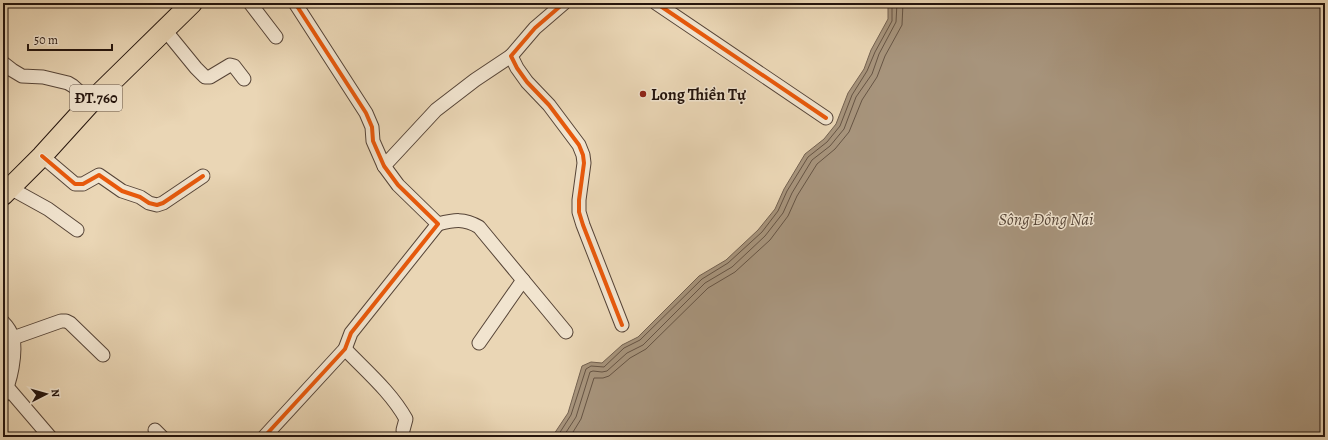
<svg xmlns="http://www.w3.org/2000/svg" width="1328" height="440" viewBox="0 0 1328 440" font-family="Alegreya,serif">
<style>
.water{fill:#a7947c;stroke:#736150}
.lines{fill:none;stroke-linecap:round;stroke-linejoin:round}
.shore{stroke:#665444;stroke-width:1}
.street-casing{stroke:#564437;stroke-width:15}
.primary-casing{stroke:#24140d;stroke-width:22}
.street{stroke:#f1e4cf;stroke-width:13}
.primary{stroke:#ead6b5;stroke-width:20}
.cycleway-casing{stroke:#f1e4cf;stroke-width:6}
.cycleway{stroke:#e8590c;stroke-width:4}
.poi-dot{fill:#8f2418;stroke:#f1e4cf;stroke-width:1.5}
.labels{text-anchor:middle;stroke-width:3;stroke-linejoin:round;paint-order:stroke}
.shield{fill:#f1e4cf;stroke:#625247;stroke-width:1}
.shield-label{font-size:15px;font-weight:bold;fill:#24140d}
.poi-label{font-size:16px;font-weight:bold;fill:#24140d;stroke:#f1e4cf;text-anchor:start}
.water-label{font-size:17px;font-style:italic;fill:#584739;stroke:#f1e4cf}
</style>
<rect width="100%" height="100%" fill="#ead6b5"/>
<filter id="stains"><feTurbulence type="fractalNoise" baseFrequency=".005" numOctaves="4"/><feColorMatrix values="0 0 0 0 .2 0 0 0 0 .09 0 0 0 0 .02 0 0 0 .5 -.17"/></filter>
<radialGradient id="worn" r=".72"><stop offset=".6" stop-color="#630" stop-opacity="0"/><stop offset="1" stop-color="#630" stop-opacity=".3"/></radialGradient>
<polygon class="water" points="888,3 1325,3 1325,437 552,437 568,413 582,366 591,362 602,363 622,345 638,337 699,276 726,260 758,230 775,209 784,189 805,154 824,139 836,124 848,93 864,69 871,50 888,19"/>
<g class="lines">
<g class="shore">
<polyline points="557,437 571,415 586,369 591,366 604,367 624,348 640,340 702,279 728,263 762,232 778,211 787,191 808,157 827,142 840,126 852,95 867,71 875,52 892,21 892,3"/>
<polyline points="563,437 576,417 590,372 593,371 602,372 607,371 627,353 643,345 705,283 732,267 765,236 783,213 792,193 812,160 830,146 844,129 856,97 872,74 879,54 896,22 897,3"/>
<polyline points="570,437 581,419 594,378 603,378 609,376 630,358 646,349 708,288 735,272 770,240 788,216 797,196 817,164 835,149 849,132 862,100 877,77 885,56 902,25 903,3"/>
</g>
<defs>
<g id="street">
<polyline points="250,3 276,37"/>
<polyline points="564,3 535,28 511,56 517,68 527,82 549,105 579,145 583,155 584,163 579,200 579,212 583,225 622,325"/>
<polyline points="656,3 826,118"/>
<polyline points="165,30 196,68 205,77 210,77 230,65 234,66 244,79"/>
<polyline points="3,63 12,70 22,76 43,77 68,83 73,86 91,102"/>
<polyline points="42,156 75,184 83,184 99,175 122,191 140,197 149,203 157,205 163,203 203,176"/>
<polyline points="384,166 436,110 475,80 511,56"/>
<polyline points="10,188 48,209 77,230"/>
<path d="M438,224C454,220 464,218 479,227L566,332"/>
<path d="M3,322C7,326 11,332 13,338C16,354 11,381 3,396"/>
<polyline points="13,338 61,321 66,321 70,323 103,355"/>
<polyline points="479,343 523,280"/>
<path d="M345,349C366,371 391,392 406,419L403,430"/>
<polyline points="8,388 50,437"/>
<polyline points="155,430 162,437"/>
<polyline points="264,437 345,349 351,333 438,224 398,185 384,166 373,141 372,127 366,113 295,3"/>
</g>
<polyline id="primary" points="3,195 42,156 91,102 192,3"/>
</defs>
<use href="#street" class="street-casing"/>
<use href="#primary" class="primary-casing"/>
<use href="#street" class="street"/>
<use href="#primary" class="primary"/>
<defs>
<g id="cycleway">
<polyline points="564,3 535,28 511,56 517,68 527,82 549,105 579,145 583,155 584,163 579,200 579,212 583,225 622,325"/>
<polyline points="656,3 826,118"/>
<polyline points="42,156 75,184 83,184 99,175 122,191 140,197 149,203 157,205 163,203 203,176"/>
<polyline points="264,437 345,349 351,333 438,224 398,185 384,166 373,141 372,127 366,113 295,3"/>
</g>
</defs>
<use href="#cycleway" class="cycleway-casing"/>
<use href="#cycleway" class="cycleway"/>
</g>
<circle class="poi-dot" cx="643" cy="94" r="4"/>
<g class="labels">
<rect class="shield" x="70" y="85" width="52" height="26" rx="3"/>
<g class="shield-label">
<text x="96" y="103">ĐT.760</text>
</g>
<g class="poi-label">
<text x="651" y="100">Long Thiền Tự</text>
</g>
<g class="water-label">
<text x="1046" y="225">Sông Đồng Nai</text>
</g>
</g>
<rect width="1328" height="440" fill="none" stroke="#ead6b5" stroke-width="16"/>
<rect x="4" y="4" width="1320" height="432" fill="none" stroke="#24140d" stroke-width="2"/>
<rect x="8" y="8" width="1312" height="424" fill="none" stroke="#24140d"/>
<g transform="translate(46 394) rotate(84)" stroke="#f1e4cf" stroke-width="3" paint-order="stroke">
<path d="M0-3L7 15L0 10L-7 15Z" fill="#24140d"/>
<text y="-6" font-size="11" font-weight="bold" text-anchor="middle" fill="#24140d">N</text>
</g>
<path d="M28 44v6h84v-6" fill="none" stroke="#24140d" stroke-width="2"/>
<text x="34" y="44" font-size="12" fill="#24140d" stroke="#f1e4cf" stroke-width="3" paint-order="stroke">50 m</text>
<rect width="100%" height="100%" filter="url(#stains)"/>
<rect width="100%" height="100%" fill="url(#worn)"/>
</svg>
